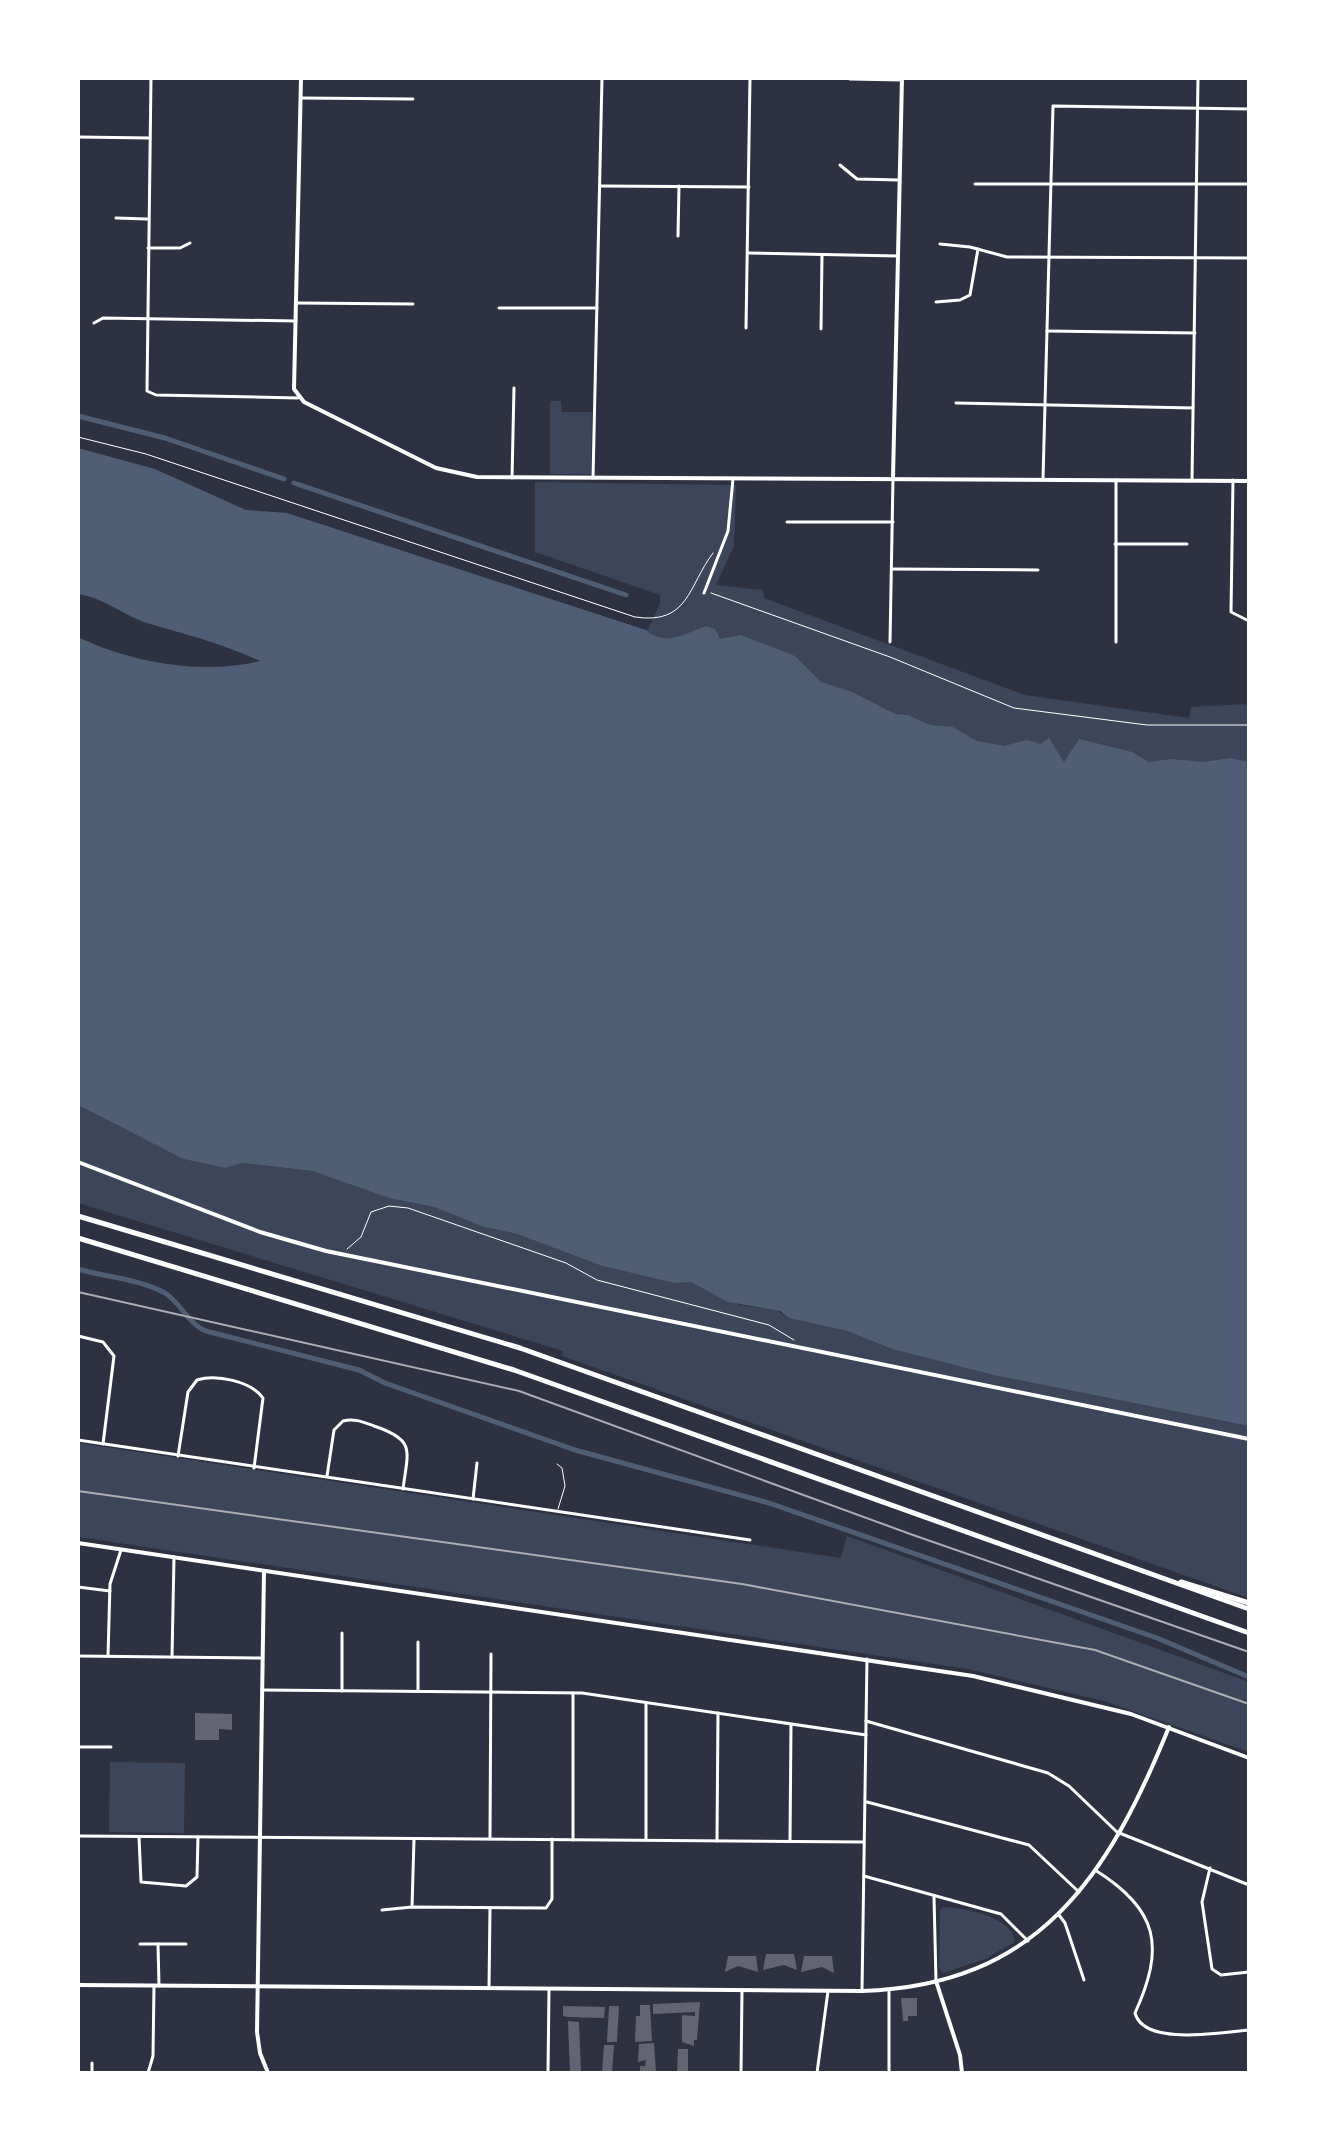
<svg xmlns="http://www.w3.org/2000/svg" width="1327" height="2151" viewBox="0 0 1327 2151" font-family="Overpass,sans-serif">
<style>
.green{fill:#3c4559}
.water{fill:#4f5d75}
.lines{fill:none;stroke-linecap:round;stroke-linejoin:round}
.canal{stroke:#4f5d75;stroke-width:5}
.building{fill:#626471}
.path{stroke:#fff;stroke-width:1}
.service{stroke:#fff;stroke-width:1}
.minor{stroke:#fff;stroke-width:3}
.tertiary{stroke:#fff;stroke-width:4}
.motorway{stroke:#fff;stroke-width:5}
.rail{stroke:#abadb3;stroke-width:2}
</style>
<rect width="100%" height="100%" fill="#2d3142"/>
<g class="green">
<polygon points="550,401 561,401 562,412 592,412 591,474 550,474"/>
<polygon points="535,482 736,485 734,546 716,585 763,590 764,598 1025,695 1189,718 1191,707 1249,704 1249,805 1125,787 642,641 660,604 660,595 535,552"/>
<polygon points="78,1105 183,1159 225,1168 242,1163 312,1171 389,1198 434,1207 484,1227 517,1234 602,1266 660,1279 691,1282 739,1305 776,1310 789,1318 847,1331 892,1349 993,1375 1249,1426 1249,1598 562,1356 563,1351 553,1348 78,1203"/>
<polygon points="78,1443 841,1558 847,1536 1249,1682 1249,1752 1104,1701 968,1669 78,1537"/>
<polygon points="110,1762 185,1763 184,1833 109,1832"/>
<path d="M944,1907C965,1908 1013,1917 1015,1942L985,1959L943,1973L939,1968L940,1910Z"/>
</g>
<path class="water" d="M78,448L155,469L246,510L287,513L646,630C666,648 686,632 707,626L715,629L720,639L741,635L785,652L795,656L821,682L852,692L895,714L908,715L930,725L953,727L977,741L1004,746L1027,740L1041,744L1049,738L1064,762L1079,739L1132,752L1149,762L1171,759L1204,762L1230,758L1249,762V1426L993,1375L892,1349L847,1331L789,1318L780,1311L728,1302L691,1282L675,1283L602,1266L517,1234L484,1227L434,1207L389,1198L312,1171L242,1163L225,1168L183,1159L78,1105V637C132,663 202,675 260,661C223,644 185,634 147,623C123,615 104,598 78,594Z"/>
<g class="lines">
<g class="canal">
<polyline points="78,416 165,438 284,479"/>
<polyline points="294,483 626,595"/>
<path d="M78,1269C105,1277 140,1279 165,1293C182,1304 188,1324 206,1331L359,1370L385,1383L575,1450L769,1503L1157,1638L1249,1677"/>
</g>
</g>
<g class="building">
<polygon points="195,1713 232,1714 232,1730 219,1729 219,1740 195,1740"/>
<polygon points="766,1954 794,1954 797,1970 784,1965 763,1970"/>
<polygon points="728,1956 756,1956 758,1972 738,1966 725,1972"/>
<polygon points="804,1956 832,1956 834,1973 822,1967 801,1972"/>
<polygon points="901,1998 917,1998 917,2016 908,2016 908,2021 903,2021"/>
<polygon points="700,2002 697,2040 694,2040 694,2046 682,2042 682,2015 695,2016 695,2012 653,2014 653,2004"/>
<polygon points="640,2005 650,2005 652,2041 635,2042 636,2016 640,2016"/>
<polygon points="563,2006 605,2007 604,2018 568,2017 563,2016"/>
<polygon points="609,2006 619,2006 617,2042 607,2042"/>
<polygon points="568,2021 579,2022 581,2073 570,2073"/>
<polygon points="654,2043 656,2073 640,2073 640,2066 645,2066 646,2060 638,2062 639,2044"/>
<polygon points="604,2045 614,2045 612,2073 602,2073"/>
<polygon points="678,2049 688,2049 688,2073 677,2073"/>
</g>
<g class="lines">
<g class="path">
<path d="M78,437L146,454L635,617C689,625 688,586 713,553"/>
<polyline points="711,593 890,657 1014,708 1147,725 1249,725"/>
<polyline points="347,1249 361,1237 371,1212 389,1206 408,1208 566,1263 597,1280 769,1325 794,1340"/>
</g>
<polyline class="service" points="557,1464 562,1468 565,1486 558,1509"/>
<g class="minor">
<polyline points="151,78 147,391 156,395 298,398"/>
<polyline points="850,79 902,80"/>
<polyline points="301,98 413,99"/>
<polyline points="78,137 150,138"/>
<polyline points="840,165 857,179 899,180"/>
<polyline points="975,184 1249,184"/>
<polyline points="601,186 749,187"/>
<polyline points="116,218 147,219"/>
<polyline points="678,236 679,186"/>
<polyline points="940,244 970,247 1007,257 1249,258"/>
<polyline points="148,248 180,248 190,243"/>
<polyline points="748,253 898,256"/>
<polyline points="936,302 960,300 970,295 978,249"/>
<polyline points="297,303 413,304"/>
<polyline points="499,308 597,308"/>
<polyline points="94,323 103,318 296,321"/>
<polyline points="746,328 750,78"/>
<polyline points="821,329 822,255"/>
<polyline points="1047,331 1195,333"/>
<polyline points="956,403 1193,408"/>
<polyline points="512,478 514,388"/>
<polyline points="593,478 602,78"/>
<polyline points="1043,479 1053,106 1249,109"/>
<polyline points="1192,480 1198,78"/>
<polyline points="1233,480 1231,612 1249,621"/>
<polyline points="787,522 893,522"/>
<polyline points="1115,544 1187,544"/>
<polyline points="892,569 1038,570"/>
<polyline points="704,593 728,531 733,479"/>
<polyline points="890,642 893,478"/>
<polyline points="1116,642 1116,480"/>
<polyline points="78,1336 103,1342 114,1356 103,1444"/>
<polyline points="78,1440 750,1540"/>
<path d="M178,1456L188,1392L197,1380C216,1374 251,1381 263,1398L254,1468"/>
<path d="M327,1476L334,1430L343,1421C354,1418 363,1422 374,1426C416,1440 408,1450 403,1489"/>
<polyline points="473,1499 477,1463"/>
<polyline points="78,1587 110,1591"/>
<polyline points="78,1656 262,1658"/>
<polyline points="108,1656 110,1584 121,1550"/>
<polyline points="172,1657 174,1557"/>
<polyline points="262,1690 582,1693 866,1735"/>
<polyline points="342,1691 342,1633"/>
<polyline points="418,1691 418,1642"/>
<polyline points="866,1721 1048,1773 1069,1786 1117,1832 1249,1885"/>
<polyline points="78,1747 111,1747"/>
<polyline points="867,1802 1029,1845 1079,1892"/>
<polyline points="78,1836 864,1842"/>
<polyline points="139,1837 141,1882 186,1886 197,1877 198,1837"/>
<polyline points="490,1839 491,1654"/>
<polyline points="573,1840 573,1693"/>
<polyline points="646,1840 646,1704"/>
<polyline points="717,1841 718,1713"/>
<polyline points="790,1841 791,1725"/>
<polyline points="1210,1868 1202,1902 1212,1969 1221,1975 1249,1972"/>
<path d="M1095,1870C1159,1910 1165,1947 1135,2013C1144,2047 1223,2032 1249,2030"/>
<polyline points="864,1876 1001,1914 1028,1941"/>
<polyline points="934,1897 936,1981"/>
<polyline points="412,1907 414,1839"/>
<polyline points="382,1910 412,1907 546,1908 552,1899 552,1839"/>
<polyline points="1059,1915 1065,1923 1084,1980"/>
<polyline points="140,1944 186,1944"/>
<polyline points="158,1944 159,1986"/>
<polyline points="489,1988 490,1908"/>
<polyline points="862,1991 867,1659"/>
<polyline points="92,2063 92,2073"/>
<polyline points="148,2073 153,2056 154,1986"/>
<polyline points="548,2073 549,1989"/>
<polyline points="741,2073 742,1991"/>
<polyline points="817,2073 828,1991"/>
<polyline points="889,2073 889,1990"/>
</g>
<g class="tertiary">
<polyline points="301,78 294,389 304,402 436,468 477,477 1249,481"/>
<polyline points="893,478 902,78"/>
<polyline points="78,1162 260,1232 326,1251 1249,1439"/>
<polyline points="78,1543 973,1676 1131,1714 1249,1758"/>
<polyline points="264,1571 257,2032 260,2053 268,2073"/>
<polyline points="936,1981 960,2055 962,2073"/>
<path d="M78,1985L862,1991C1039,1986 1109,1875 1169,1727"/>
</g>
<g class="motorway">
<polyline points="78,1216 520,1348 1249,1609"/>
<polyline points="78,1238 514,1370 1249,1633"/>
<polyline points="1181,1582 1249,1603"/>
</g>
<g class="rail">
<polyline points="78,1292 519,1391 913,1535 1249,1652"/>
<polyline points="78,1491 742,1584 1095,1650 1249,1704"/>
</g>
</g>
<rect width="1327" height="2151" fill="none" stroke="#ffffff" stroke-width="160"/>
</svg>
